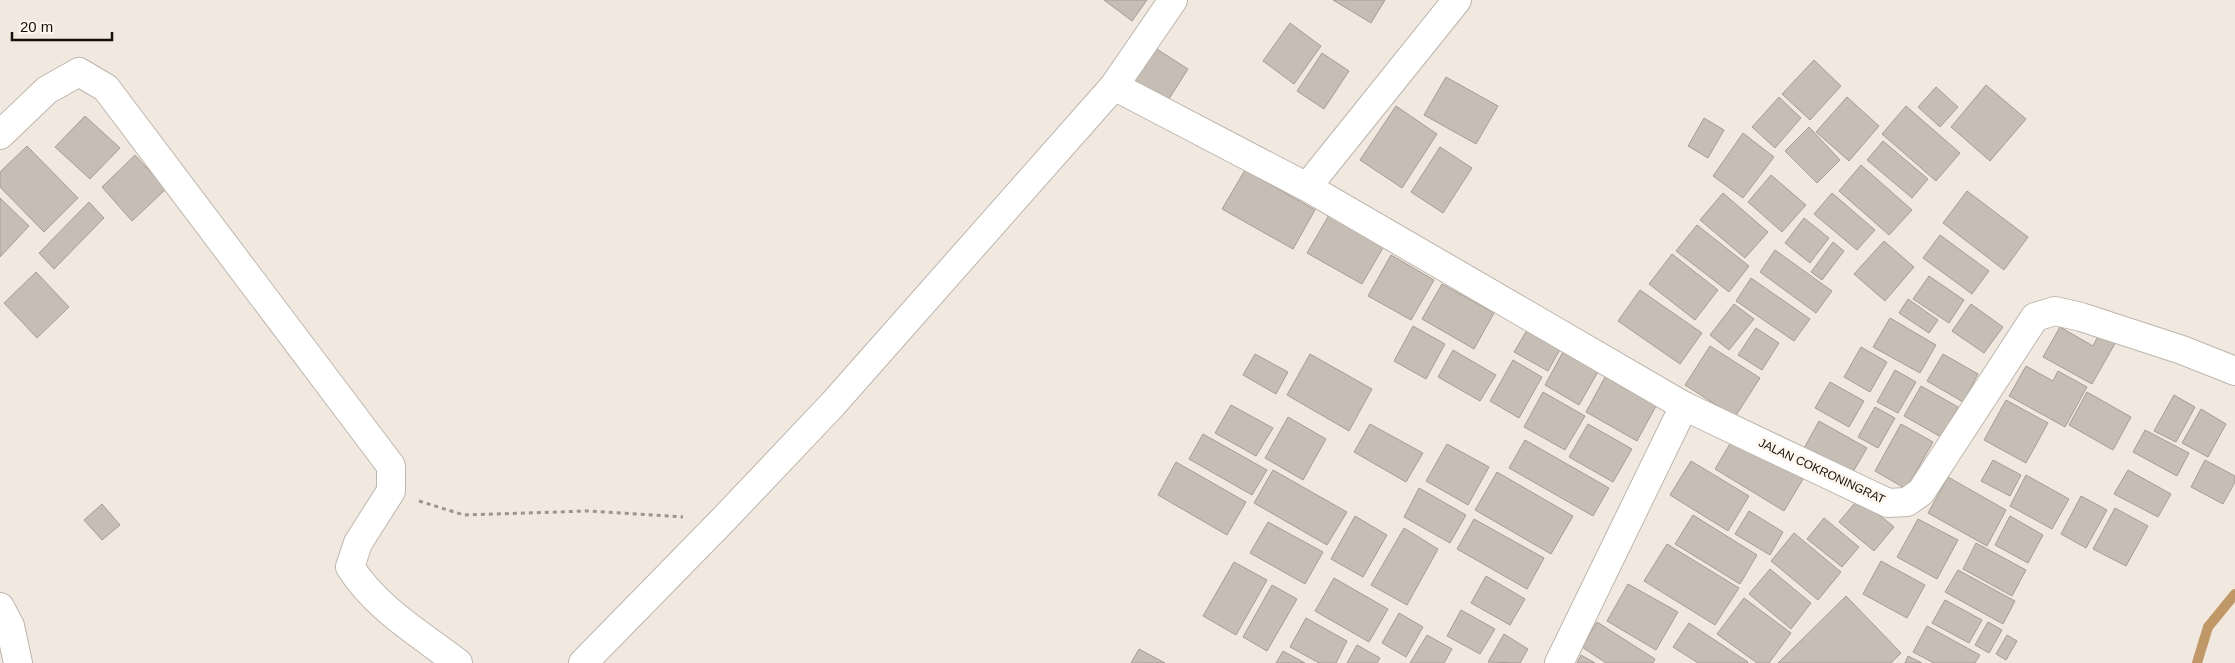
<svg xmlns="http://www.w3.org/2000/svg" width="2235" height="663" viewBox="0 0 2235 663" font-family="Arial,sans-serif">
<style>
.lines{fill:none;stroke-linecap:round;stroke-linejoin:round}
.stream{stroke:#c09766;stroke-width:10}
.building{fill:#c6beb5;stroke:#a69e95}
.minor-casing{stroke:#beb6ad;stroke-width:30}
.path{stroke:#9c958f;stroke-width:3;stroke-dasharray:4 4;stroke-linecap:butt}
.minor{stroke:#fff;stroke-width:28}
.labels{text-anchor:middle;stroke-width:5;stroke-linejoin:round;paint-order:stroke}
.street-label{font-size:12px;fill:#13100d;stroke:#fef6ec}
</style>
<rect width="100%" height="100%" fill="#f1e8df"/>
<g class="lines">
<polyline class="stream" points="2197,663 2208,627 2235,594"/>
</g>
<g class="building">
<polygon points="1104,0 1147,0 1132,21"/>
<polygon points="1333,0 1385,0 1371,23"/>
<polygon points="1290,23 1321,46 1294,84 1263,61"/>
<polygon points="1152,46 1188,69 1167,102 1131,79"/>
<polygon points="1322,53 1349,71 1324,109 1297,91"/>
<polygon points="1814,60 1841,86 1810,120 1782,94"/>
<polygon points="1446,77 1498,106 1476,144 1424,115"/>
<polygon points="1986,85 2026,119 1990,161 1951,127"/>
<polygon points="1936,87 1958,107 1940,127 1918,107"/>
<polygon points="1779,97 1801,118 1775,148 1752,127"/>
<polygon points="1847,97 1879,126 1849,161 1816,132"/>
<polygon points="1396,106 1437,134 1402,188 1360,160"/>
<polygon points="1906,106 1960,153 1936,181 1882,134"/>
<polygon points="85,116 120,148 90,179 55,147"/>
<polygon points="1704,118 1724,130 1708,158 1688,146"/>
<polygon points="1809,127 1840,160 1817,183 1785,151"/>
<polygon points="1743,133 1774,157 1743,198 1713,176"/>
<polygon points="1883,141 1928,179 1912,198 1867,160"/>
<polygon points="27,146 78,198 44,232 0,187 0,172"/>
<polygon points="1440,147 1472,168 1443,213 1411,192"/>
<polygon points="135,155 166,189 132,221 102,187"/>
<polygon points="1861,165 1912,210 1889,235 1839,191"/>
<polygon points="1245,170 1315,210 1293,249 1222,209"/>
<polygon points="1771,175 1806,205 1782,232 1748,202"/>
<polygon points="1967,191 2028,237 2004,270 1943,223"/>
<polygon points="1723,193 1768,232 1745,258 1700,220"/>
<polygon points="1832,193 1875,230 1857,250 1814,214"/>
<polygon points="0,198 29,226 0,257"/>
<polygon points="89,202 104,218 54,269 39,253"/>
<polygon points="1329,215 1384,246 1362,284 1307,253"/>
<polygon points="1804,218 1829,238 1810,263 1785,243"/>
<polygon points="1697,225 1749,266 1729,292 1676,251"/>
<polygon points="1940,235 1989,271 1972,294 1923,258"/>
<polygon points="1884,241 1914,267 1885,301 1854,274"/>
<polygon points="1833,242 1844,251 1822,280 1811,272"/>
<polygon points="1775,250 1832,291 1816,313 1760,272"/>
<polygon points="1672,254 1718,290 1695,320 1649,284"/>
<polygon points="1391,255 1434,280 1411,320 1368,296"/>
<polygon points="36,272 69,307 37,338 4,303"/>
<polygon points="1929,276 1964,300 1949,323 1913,299"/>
<polygon points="1751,278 1810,319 1794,341 1736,301"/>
<polygon points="1442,284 1494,313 1474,349 1422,319"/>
<polygon points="1640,290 1702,333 1680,364 1618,321"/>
<polygon points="1908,299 1938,320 1929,333 1899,313"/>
<polygon points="1734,304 1754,319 1729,350 1710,335"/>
<polygon points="1971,304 2003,327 1984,353 1952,331"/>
<polygon points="1890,318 1936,345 1920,373 1873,347"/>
<polygon points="1530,325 1563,344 1548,371 1514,352"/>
<polygon points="1413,326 1445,344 1426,379 1394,361"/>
<polygon points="2060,327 2093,346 2100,332 2117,340 2092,384 2043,357"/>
<polygon points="1756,328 1779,343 1762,370 1738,355"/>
<polygon points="1710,346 1760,378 1735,417 1685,385"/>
<polygon points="1861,347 1887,362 1870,392 1844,377"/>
<polygon points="1453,350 1496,375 1480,401 1438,377"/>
<polygon points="1564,350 1599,370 1579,405 1545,385"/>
<polygon points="1255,354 1288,372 1276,394 1243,375"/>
<polygon points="1310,354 1372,389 1349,431 1287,395"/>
<polygon points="1943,354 1978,374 1963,402 1927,381"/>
<polygon points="1513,360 1542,377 1519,418 1490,401"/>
<polygon points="2026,366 2053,381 2058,371 2087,387 2065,427 2009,396"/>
<polygon points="1895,370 1916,382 1898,413 1877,402"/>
<polygon points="1605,377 1656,406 1637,441 1586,412"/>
<polygon points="1830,382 1864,401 1849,427 1815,408"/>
<polygon points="1921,386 1958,407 1941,437 1904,416"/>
<polygon points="1543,392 1585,416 1565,450 1524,427"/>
<polygon points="2087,392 2131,417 2113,450 2069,425"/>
<polygon points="2174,395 2195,407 2176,442 2154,431"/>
<polygon points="2006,400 2048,423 2026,463 1984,440"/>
<polygon points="1231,405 1273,428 1256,456 1215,433"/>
<polygon points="1875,407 1895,418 1878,448 1858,437"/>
<polygon points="2201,409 2226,424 2208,457 2182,443"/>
<polygon points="1288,417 1326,439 1303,480 1265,458"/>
<polygon points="1819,421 1867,448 1850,477 1803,450"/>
<polygon points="1370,424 1423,453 1406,482 1354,452"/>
<polygon points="1588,424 1632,449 1613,482 1569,457"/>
<polygon points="1901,424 1933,442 1906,489 1875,471"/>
<polygon points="2145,430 2189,453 2177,476 2133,452"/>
<polygon points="1203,434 1267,470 1252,495 1189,459"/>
<polygon points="1734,437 1803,479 1784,511 1715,469"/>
<polygon points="1525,440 1609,488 1593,516 1509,468"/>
<polygon points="1447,444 1489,467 1468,505 1426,481"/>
<polygon points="1993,460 2021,475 2010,496 1981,481"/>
<polygon points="2205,460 2235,476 2235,482 2223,504 2191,487"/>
<polygon points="1691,461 1749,496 1728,531 1670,495"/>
<polygon points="1176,462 1246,502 1227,535 1158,495"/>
<polygon points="1273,470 1347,512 1327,545 1254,503"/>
<polygon points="2128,470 2171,494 2158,517 2114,494"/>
<polygon points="1497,472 1573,516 1551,554 1475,510"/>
<polygon points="2026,475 2069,499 2052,529 2010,506"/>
<polygon points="1948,477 2006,510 1987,546 1928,513"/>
<polygon points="1419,488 1466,515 1450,543 1404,517"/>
<polygon points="2081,496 2107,510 2086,548 2061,534"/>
<polygon points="1859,498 1894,527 1874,551 1839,522"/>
<polygon points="102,504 120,525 102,540 84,520"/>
<polygon points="2115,508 2148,526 2126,566 2093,549"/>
<polygon points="1749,511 1783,532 1770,555 1735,534"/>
<polygon points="1693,515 1757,555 1740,584 1675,544"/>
<polygon points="1355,516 1387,535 1363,577 1331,559"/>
<polygon points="2010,516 2043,535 2028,563 1995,545"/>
<polygon points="1824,518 1859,547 1842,567 1807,539"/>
<polygon points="1474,519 1544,558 1527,589 1457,549"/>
<polygon points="1918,519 1958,540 1937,579 1897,557"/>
<polygon points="1268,522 1323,552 1305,584 1250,553"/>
<polygon points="1404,528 1438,549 1407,605 1371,585"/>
<polygon points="1794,533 1841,572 1818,600 1771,561"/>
<polygon points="1976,543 2026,570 2012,596 1963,569"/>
<polygon points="1667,544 1739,588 1715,625 1644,581"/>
<polygon points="1881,561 1925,585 1907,618 1863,594"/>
<polygon points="1234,562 1267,580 1236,635 1203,616"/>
<polygon points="1770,569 1811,603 1791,629 1749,594"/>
<polygon points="1958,570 2015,601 2003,624 1945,592"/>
<polygon points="1486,576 1525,599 1510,625 1471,603"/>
<polygon points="1334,578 1388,609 1369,642 1315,611"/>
<polygon points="1628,584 1678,612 1656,650 1607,621"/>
<polygon points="1272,585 1297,599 1267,651 1243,637"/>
<polygon points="1846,596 1901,653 1891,663 1778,663"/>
<polygon points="1744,598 1791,633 1769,663 1757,663 1717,634"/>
<polygon points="1945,600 1982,620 1969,643 1932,623"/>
<polygon points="1461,610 1495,629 1480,654 1447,636"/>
<polygon points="1399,613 1423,627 1406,657 1382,643"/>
<polygon points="1306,618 1347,641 1336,663 1319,663 1290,647"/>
<polygon points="1597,622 1655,659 1653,663 1606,663 1582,647"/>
<polygon points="1988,622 2002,630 1989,653 1975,645"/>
<polygon points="1689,623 1748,662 1747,663 1698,663 1673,647"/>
<polygon points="1927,626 1980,655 1975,663 1934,663 1913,652"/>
<polygon points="1504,634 1528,649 1520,663 1488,662"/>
<polygon points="1427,635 1452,649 1444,663 1410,663"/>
<polygon points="2007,635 2017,641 2006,660 1996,654"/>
<polygon points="1357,645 1380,658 1377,663 1347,663"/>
<polygon points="1139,649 1165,663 1131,663"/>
<polygon points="1283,651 1305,663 1276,663"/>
<polygon points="1581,655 1595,663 1577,663"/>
<polygon points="1908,656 1922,663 1905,663"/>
</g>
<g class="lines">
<defs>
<g id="minor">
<polyline points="1114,86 1307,187 1684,406"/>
<path d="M0,135L47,90L79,72L106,88L391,466V491L358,543L350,567C376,608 420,634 458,663"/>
<polyline points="1307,187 1457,0"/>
<polyline points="0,607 10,626 18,663"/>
<polyline points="583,663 723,520 833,404 1114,86 1173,0"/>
<polyline points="1559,663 1684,406 1888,503 1907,502 1921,492 2035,317 2055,311 2081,317 2182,350 2235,371"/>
</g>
</defs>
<use href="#minor" class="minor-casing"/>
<polyline class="path" points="419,501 464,515 588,511 683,517"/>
<use href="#minor" class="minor"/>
</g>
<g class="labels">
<g class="street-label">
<text transform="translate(1822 471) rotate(25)" y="4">JALAN COKRONINGRAT</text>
</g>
</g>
<path d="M12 32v8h100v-8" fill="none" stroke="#13100d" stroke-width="2.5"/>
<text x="20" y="32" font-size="15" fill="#13100d" stroke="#fef6ec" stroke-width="4" paint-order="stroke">20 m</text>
</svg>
